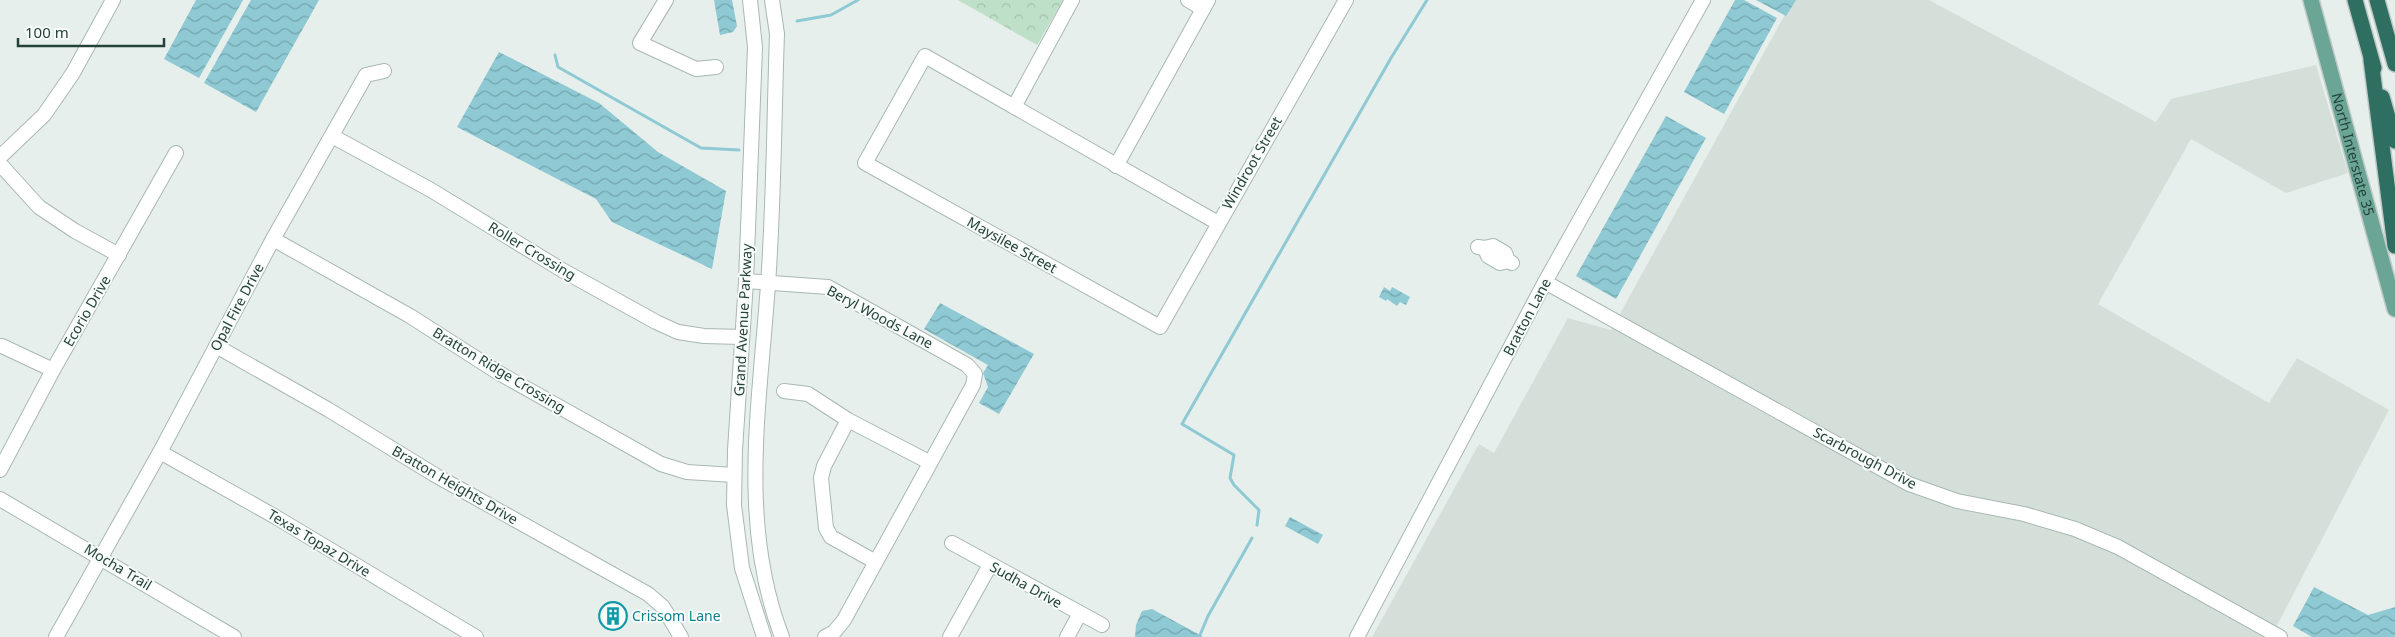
<svg xmlns="http://www.w3.org/2000/svg" width="2395" height="637" viewBox="0 0 2395 637" font-family="'Noto Sans',sans-serif">
<style>
.built{fill:#d4dfda}
.park{fill:url(#park-crowns)}
.water{fill:url(#water-waves)}
.lines{fill:none;stroke-linecap:round;stroke-linejoin:round}
.stream{stroke:#8ec9d4;stroke-width:3}
.minor-casing{stroke:#a8b8b2;stroke-width:16}
.major-casing{stroke:#c2cac8;stroke-width:18}
.highway-casing{stroke:#c2cac8;stroke-width:18}
.minor{stroke:#fff;stroke-width:14}
.major{stroke:#6aa596;stroke-width:15}
.highway{stroke:#2f6f62;stroke-width:15}
.labels{text-anchor:middle;stroke-width:4;stroke-linejoin:round;paint-order:stroke}
.street-label{font-size:14px;fill:#24423a;stroke:#f7fbf9}
.culture-label{font-size:14px;fill:#0d838f;stroke:#f7fbf9;text-anchor:start}
</style>
<defs>
<pattern id="park-crowns" width="20" height="18" patternUnits="userSpaceOnUse" patternTransform="scale(1.25)"><rect width="20" height="18" fill="#bfe0c8"/><path d="M2 6a3 3 0 1 1 6 0M12 15a3 3 0 1 1 6 0" fill="none" stroke="#a4c1ad"/></pattern>
<pattern id="water-waves" width="16" height="10" patternUnits="userSpaceOnUse" patternTransform="scale(1.25)"><rect width="16" height="10" fill="#8ec9d4"/><path d="M0 5q4-4 8 0t8 0" fill="none" stroke="#74a5ad"/></pattern>
</defs>
<rect width="100%" height="100%" fill="#e6efeb"/>
<polygon class="built" points="1793,0 1929,0 2156,122 2171,99 2316,65 2348,173 2286,193 2191,139 2098,304 2269,403 2297,358 2389,410 2271,637 1372,637 1479,444 1494,453 1568,318 1611,330"/>
<polygon class="park" points="958,0 1063,0 1037,45"/>
<g class="water">
<polygon points="196,0 243,0 199,78 164,59"/>
<polygon points="251,0 319,0 256,112 204,83"/>
<polygon points="714,0 732,0 737,26 733,32 720,35"/>
<polygon points="1735,0 1744,0 1777,18 1724,114 1684,92"/>
<polygon points="1756,0 1796,0 1786,16"/>
<polygon points="499,52 599,103 658,152 726,191 712,269 612,222 596,199 457,127"/>
<polygon points="1666,116 1706,138 1616,299 1576,276"/>
<polygon points="1384,287 1390,291 1392,287 1410,297 1406,305 1400,302 1397,306 1387,299 1386,301 1379,297"/>
<polygon points="940,303 1034,354 999,414 979,403 988,387 983,373 988,365 924,329"/>
<polygon points="1290,517 1323,535 1318,544 1285,526"/>
<polygon points="2314,587 2368,615 2395,607 2395,637 2312,637 2293,626"/>
<polygon points="1152,609 1200,635 1203,637 1135,637 1136,625 1142,611"/>
</g>
<g class="lines">
<g class="stream">
<polyline points="797,21 831,15 858,0"/>
<polyline points="555,55 558,67 701,148 739,150"/>
<polyline points="1257,525 1259,510 1234,485 1230,478 1234,455 1182,424 1391,58 1427,0"/>
<polyline points="1200,635 1208,616 1252,538"/>
</g>
<defs>
<g id="minor">
<polyline points="666,0 640,43 696,69 716,67"/>
<polyline points="750,0 755,47 746,281 735,450 734,505 742,568 764,637"/>
<path d="M772,0L777,34C774,117 774,201 768,284C760,403 738,523 782,637"/>
<polyline points="1188,0 1203,9"/>
<polyline points="1014,107 1072,0"/>
<polyline points="332,136 431,190 562,270 656,322 678,332 704,336 742,337"/>
<polyline points="0,157 44,115 73,73 113,0"/>
<polyline points="0,164 39,207 75,231 119,255"/>
<polyline points="1116,166 1208,0"/>
<polyline points="1218,223 925,56 865,163 1160,327 1346,0"/>
<polyline points="273,239 410,316 499,373 661,464 687,472 734,475"/>
<polyline points="1478,247 1485,248 1493,246 1505,253 1508,261 1512,263"/>
<polyline points="1485,248 1488,256 1500,263 1508,261"/>
<polyline points="746,281 828,287 967,365 975,374 973,385 844,620 834,632 825,637"/>
<polyline points="1545,282 1909,484 1957,501 2024,514 2075,529 2118,547 2280,637"/>
<polyline points="2,346 53,370"/>
<polyline points="216,346 329,410 435,475 648,594 663,607 681,637"/>
<polyline points="784,391 808,394 848,420 929,462"/>
<polyline points="848,420 824,466 821,478 826,528 831,537 874,561"/>
<polyline points="160,452 274,516 476,637"/>
<polyline points="0,470 53,370 176,153"/>
<polyline points="0,499 234,637"/>
<polyline points="952,543 1102,625"/>
<polyline points="56,637 160,452 273,239 366,75 384,71"/>
<polyline points="950,637 990,565"/>
<polyline points="1067,637 1079,615"/>
<polyline points="1357,637 1545,282 1703,0"/>
</g>
<g id="major">
<path id="s1" d="M2311,0L2395,309"/>
</g>
<g id="highway">
<polyline points="2355,0 2374,68"/>
<polyline points="2377,0 2395,64"/>
<polyline points="2371,60 2395,246"/>
<polyline points="2382,97 2395,141"/>
</g>
</defs>
<use href="#minor" class="minor-casing"/>
<use href="#major" class="major-casing"/>
<use href="#highway" class="highway-casing"/>
<use href="#minor" class="minor"/>
<use href="#major" class="major"/>
<use href="#highway" class="highway"/>
</g>
<defs>
<symbol id="building-ring" viewBox="-11 -11 22 22"><circle r="9.5" fill="#f7fbf9" stroke="#0f9aa8" stroke-width="1.5"/><path d="M-4-6H4V6H1V3H-1V6H-4ZM-2.5-4.3h1.7v1.8h-1.7ZM.8-4.3h1.7v1.8H.8ZM-2.5-1h1.7V.8h-1.7ZM.8-1h1.7V.8H.8Z" fill="#0f9aa8"/></symbol>
</defs>
<g fill-rule="evenodd">
<use href="#building-ring" x="597" y="600" width="32" height="32"/>
</g>
<g class="labels">
<g class="street-label">
<text dy="5" stroke="none"><textPath href="#s1" startOffset="160">North Interstate 35</textPath></text>
<text transform="translate(1252 163) rotate(-60)" y="5">Windroot Street</text>
<text transform="translate(1012 245) rotate(29)" y="5">Maysilee Street</text>
<text transform="translate(532 251) rotate(31)" y="5">Roller Crossing</text>
<text transform="translate(237 307) rotate(-62)" y="5">Opal Fire Drive</text>
<text transform="translate(87 311) rotate(-60)" y="5">Ecorio Drive</text>
<text transform="translate(880 317) rotate(28)" y="5">Beryl Woods Lane</text>
<text transform="translate(1527 317) rotate(-62)" y="5">Bratton Lane</text>
<text transform="translate(743 320) rotate(-87)" y="5">Grand Avenue Parkway</text>
<text transform="translate(499 370) rotate(31)" y="5">Bratton Ridge Crossing</text>
<text transform="translate(1865 458) rotate(28)" y="5">Scarbrough Drive</text>
<text transform="translate(455 485) rotate(30)" y="5">Bratton Heights Drive</text>
<text transform="translate(319 543) rotate(31)" y="5">Texas Topaz Drive</text>
<text transform="translate(118 567) rotate(31)" y="5">Mocha Trail</text>
<text transform="translate(1026 585) rotate(29)" y="5">Sudha Drive</text>
</g>
<g class="culture-label">
<text x="632" y="621">Crissom Lane</text>
</g>
</g>
<path d="M18 38v8h146v-8" fill="none" stroke="#24423a" stroke-width="2.5"/>
<text x="25" y="38" font-size="15" fill="#24423a" stroke="#f7fbf9" stroke-width="4" paint-order="stroke">100 m</text>
</svg>
